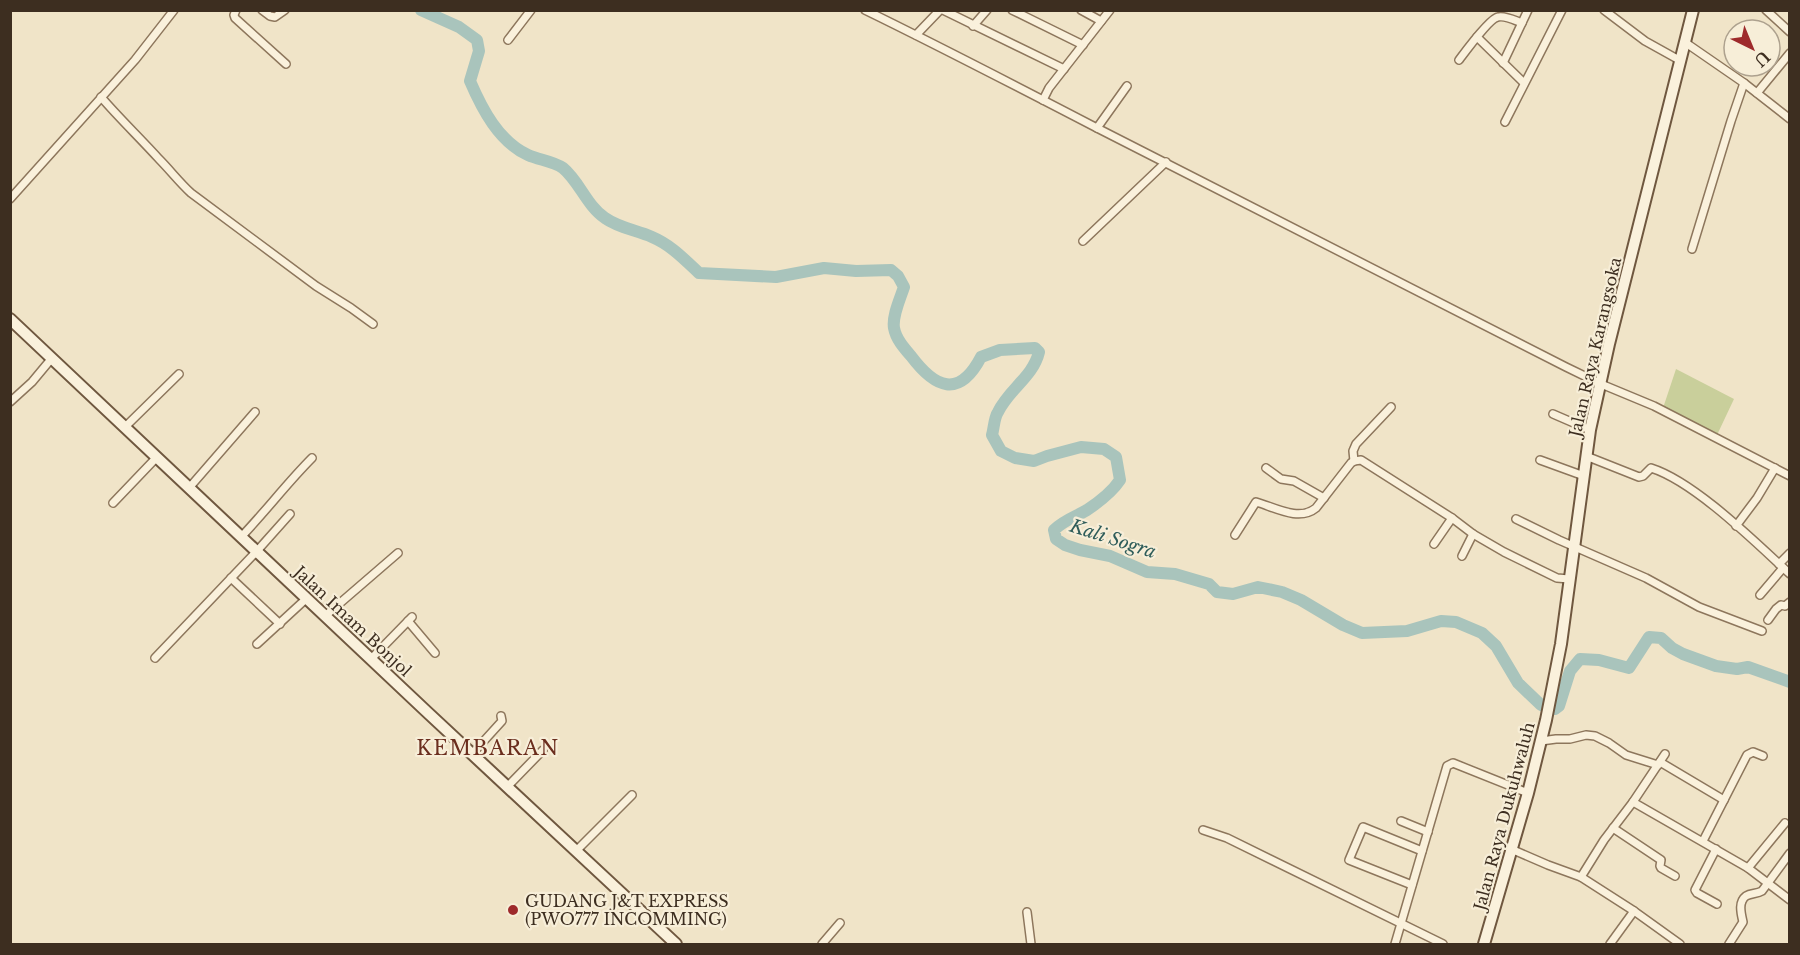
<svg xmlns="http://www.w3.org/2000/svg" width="1800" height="955" viewBox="0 0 1800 955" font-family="'Libre Baskerville',serif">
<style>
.green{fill:#c9cf9b}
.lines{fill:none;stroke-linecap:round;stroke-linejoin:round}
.river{stroke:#a9c4bc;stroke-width:12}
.minor-casing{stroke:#8d765c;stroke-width:10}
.secondary-casing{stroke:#6f573f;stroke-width:14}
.minor{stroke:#faf1dc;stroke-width:7}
.secondary{stroke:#faf1dc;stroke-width:10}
.poi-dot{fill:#9e2a2b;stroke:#f7eed8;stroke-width:2}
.labels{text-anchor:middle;stroke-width:4.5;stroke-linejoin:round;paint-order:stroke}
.street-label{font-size:16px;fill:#3d2e20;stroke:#f7eed8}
.poi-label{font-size:16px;fill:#3d2e20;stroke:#f7eed8;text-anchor:start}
.water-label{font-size:18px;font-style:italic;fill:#2f5d5a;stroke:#f7eed8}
.quarter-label{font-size:20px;letter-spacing:1.5px;fill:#6b2e1e;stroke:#f7eed8}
</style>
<rect width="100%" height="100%" fill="#f0e4c8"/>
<polygon class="green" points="1676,369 1734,399 1717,435 1663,408"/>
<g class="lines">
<path class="river" d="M421,10L459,27L477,40L479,51L470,81C482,109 499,142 528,155C539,160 553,161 563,168C579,181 587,206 605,218C619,228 636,230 652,237C671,245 684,259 699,273L776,277L824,268L856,271L891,270L898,276L904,287C900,299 892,316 894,328C896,339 904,348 911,356C935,388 959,399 981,357L1000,350L1035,348L1039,352C1033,377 1009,389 998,412C994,418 994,428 992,435L1001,451L1015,458L1034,461L1047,456L1081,447L1104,449L1116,457L1120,480C1112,492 1099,502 1087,510C1075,517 1064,520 1054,530L1056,539L1065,545L1080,550L1110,556L1147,572L1175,574L1209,584L1217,592L1233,594L1258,587L1282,592L1301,600L1343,625L1362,633L1407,631L1441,621L1456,622L1482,633L1496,646L1518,683L1541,705L1555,709L1559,706L1570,671L1580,659L1599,660L1629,668L1649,637L1661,638L1672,648L1683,654L1716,666L1737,669L1748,667L1790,682"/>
<defs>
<g id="minor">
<polyline points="236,10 234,15 235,18 286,64"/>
<polyline points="262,10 270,16 275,17 285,10"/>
<path d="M865,10C943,48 1020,88 1097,128L1566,367L1601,384L1654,406L1790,476"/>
<polyline points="943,10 1064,69"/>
<polyline points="1012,10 1083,45"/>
<polyline points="1081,10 1101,21"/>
<polyline points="1604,10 1645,41 1681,61"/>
<polyline points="1766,10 1790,32"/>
<polyline points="973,26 987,10"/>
<polyline points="916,35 940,10"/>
<polyline points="1477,37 1524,83"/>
<polyline points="508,40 531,10"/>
<polyline points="1686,43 1744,83 1790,119"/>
<path d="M1459,60C1465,52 1490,18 1498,17C1505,15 1516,21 1522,23"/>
<polyline points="1503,63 1528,10"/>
<polyline points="1757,93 1790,53"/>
<path d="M101,97C120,119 140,138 159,159C170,170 179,182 191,193L316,286L351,308L373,324"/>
<polyline points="1043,100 1049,88 1110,10"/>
<polyline points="1505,122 1562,10"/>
<polyline points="1097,128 1127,86"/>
<polyline points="10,199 135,60 174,10"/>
<polyline points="1083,241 1166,162"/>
<polyline points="1692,249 1731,121 1744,83"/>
<polyline points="10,402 32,382 52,358"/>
<polyline points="1553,414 1590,430"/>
<polyline points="125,427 179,374"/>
<path d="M1586,456L1639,477L1643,476L1651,468C1695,482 1755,542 1790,574"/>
<polyline points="1540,460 1584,476"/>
<polyline points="1354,461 1353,451 1356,444 1391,407"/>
<polyline points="1266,468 1281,479 1294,481 1324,498"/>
<polyline points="189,488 255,412"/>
<polyline points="113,503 157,457"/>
<polyline points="1516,519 1559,540 1646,578 1699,607 1762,631"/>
<polyline points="1736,526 1757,498 1775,468"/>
<path d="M1235,535L1256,502C1274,507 1299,522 1316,508L1351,463L1354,461L1361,460L1452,518L1473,534L1504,552L1557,578L1569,579"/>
<path d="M241,537C266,511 287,483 312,458"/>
<polyline points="1434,544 1452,518"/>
<polyline points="1462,556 1473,534"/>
<polyline points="1779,564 1790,553"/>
<polyline points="231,578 280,624"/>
<polyline points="1760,595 1783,568"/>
<polyline points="325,616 398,553"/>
<polyline points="1768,620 1776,609 1781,605 1785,606 1790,602"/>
<polyline points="408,621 435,653"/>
<polyline points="257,644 307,598"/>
<polyline points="155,658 257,551 290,514"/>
<polyline points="371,659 412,617"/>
<polyline points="1541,741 1556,739 1570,739 1586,735 1595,736 1609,743 1626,755 1658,765"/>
<polyline points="472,754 502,721 501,716"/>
<polyline points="1660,762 1724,800"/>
<polyline points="507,787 543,750"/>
<polyline points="1633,802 1748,868 1790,900"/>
<polyline points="1401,821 1428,832"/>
<polyline points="1613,828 1661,860 1660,866 1661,868 1675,876"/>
<polyline points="1203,830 1227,838 1443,944"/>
<polyline points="1703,841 1747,755 1753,752 1763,756"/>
<polyline points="1511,849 1548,865 1581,877 1634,911 1680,944"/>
<polyline points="1716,849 1695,890 1697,893 1717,904"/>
<polyline points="576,851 632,795"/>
<polyline points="1748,868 1785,823"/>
<polyline points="1581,877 1604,840 1633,802 1665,754"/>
<polyline points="1412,885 1349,860 1363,827 1422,851"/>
<polyline points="1027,912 1031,944"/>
<polyline points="822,944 840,923"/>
<polyline points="1395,944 1447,766 1453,763 1528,793"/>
<polyline points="1610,944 1634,911"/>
<path d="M1729,944L1743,922C1741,913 1738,902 1746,896C1751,893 1757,894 1762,891L1790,853"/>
</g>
<g id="secondary">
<polyline points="10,319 427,712 676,944"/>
<polyline points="1484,944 1528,793 1546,720 1561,644 1590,430 1609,344 1693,10"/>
</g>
</defs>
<use href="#minor" class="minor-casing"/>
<use href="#secondary" class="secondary-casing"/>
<use href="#minor" class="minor"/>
<use href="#secondary" class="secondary"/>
</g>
<circle class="poi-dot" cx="513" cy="910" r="6"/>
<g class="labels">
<g class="street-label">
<text transform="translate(1595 347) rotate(-77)" y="6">Jalan Raya Karangsoka</text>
<text transform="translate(353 621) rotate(43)" y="6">Jalan Imam Bonjol</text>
<text transform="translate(1504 816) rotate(-75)" y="6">Jalan Raya Dukuhwaluh</text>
</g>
<g class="poi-label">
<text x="525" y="907">GUDANG J&amp;T EXPRESS<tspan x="525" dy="18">(PWO777 INCOMMING)</tspan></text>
</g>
<g class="water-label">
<text transform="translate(1113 539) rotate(18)" y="6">Kali Sogra</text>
</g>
<g class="quarter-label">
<text x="488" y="755">KEMBARAN</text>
</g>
</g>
<rect width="1800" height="955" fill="none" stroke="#3d2e20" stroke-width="24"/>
<g transform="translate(1752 48) rotate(137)"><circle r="28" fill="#f7eed8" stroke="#ada18e" stroke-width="1.5"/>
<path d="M0-4.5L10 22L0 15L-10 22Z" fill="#9e2a2b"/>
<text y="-9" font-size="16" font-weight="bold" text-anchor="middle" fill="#3d2e20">U</text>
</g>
</svg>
